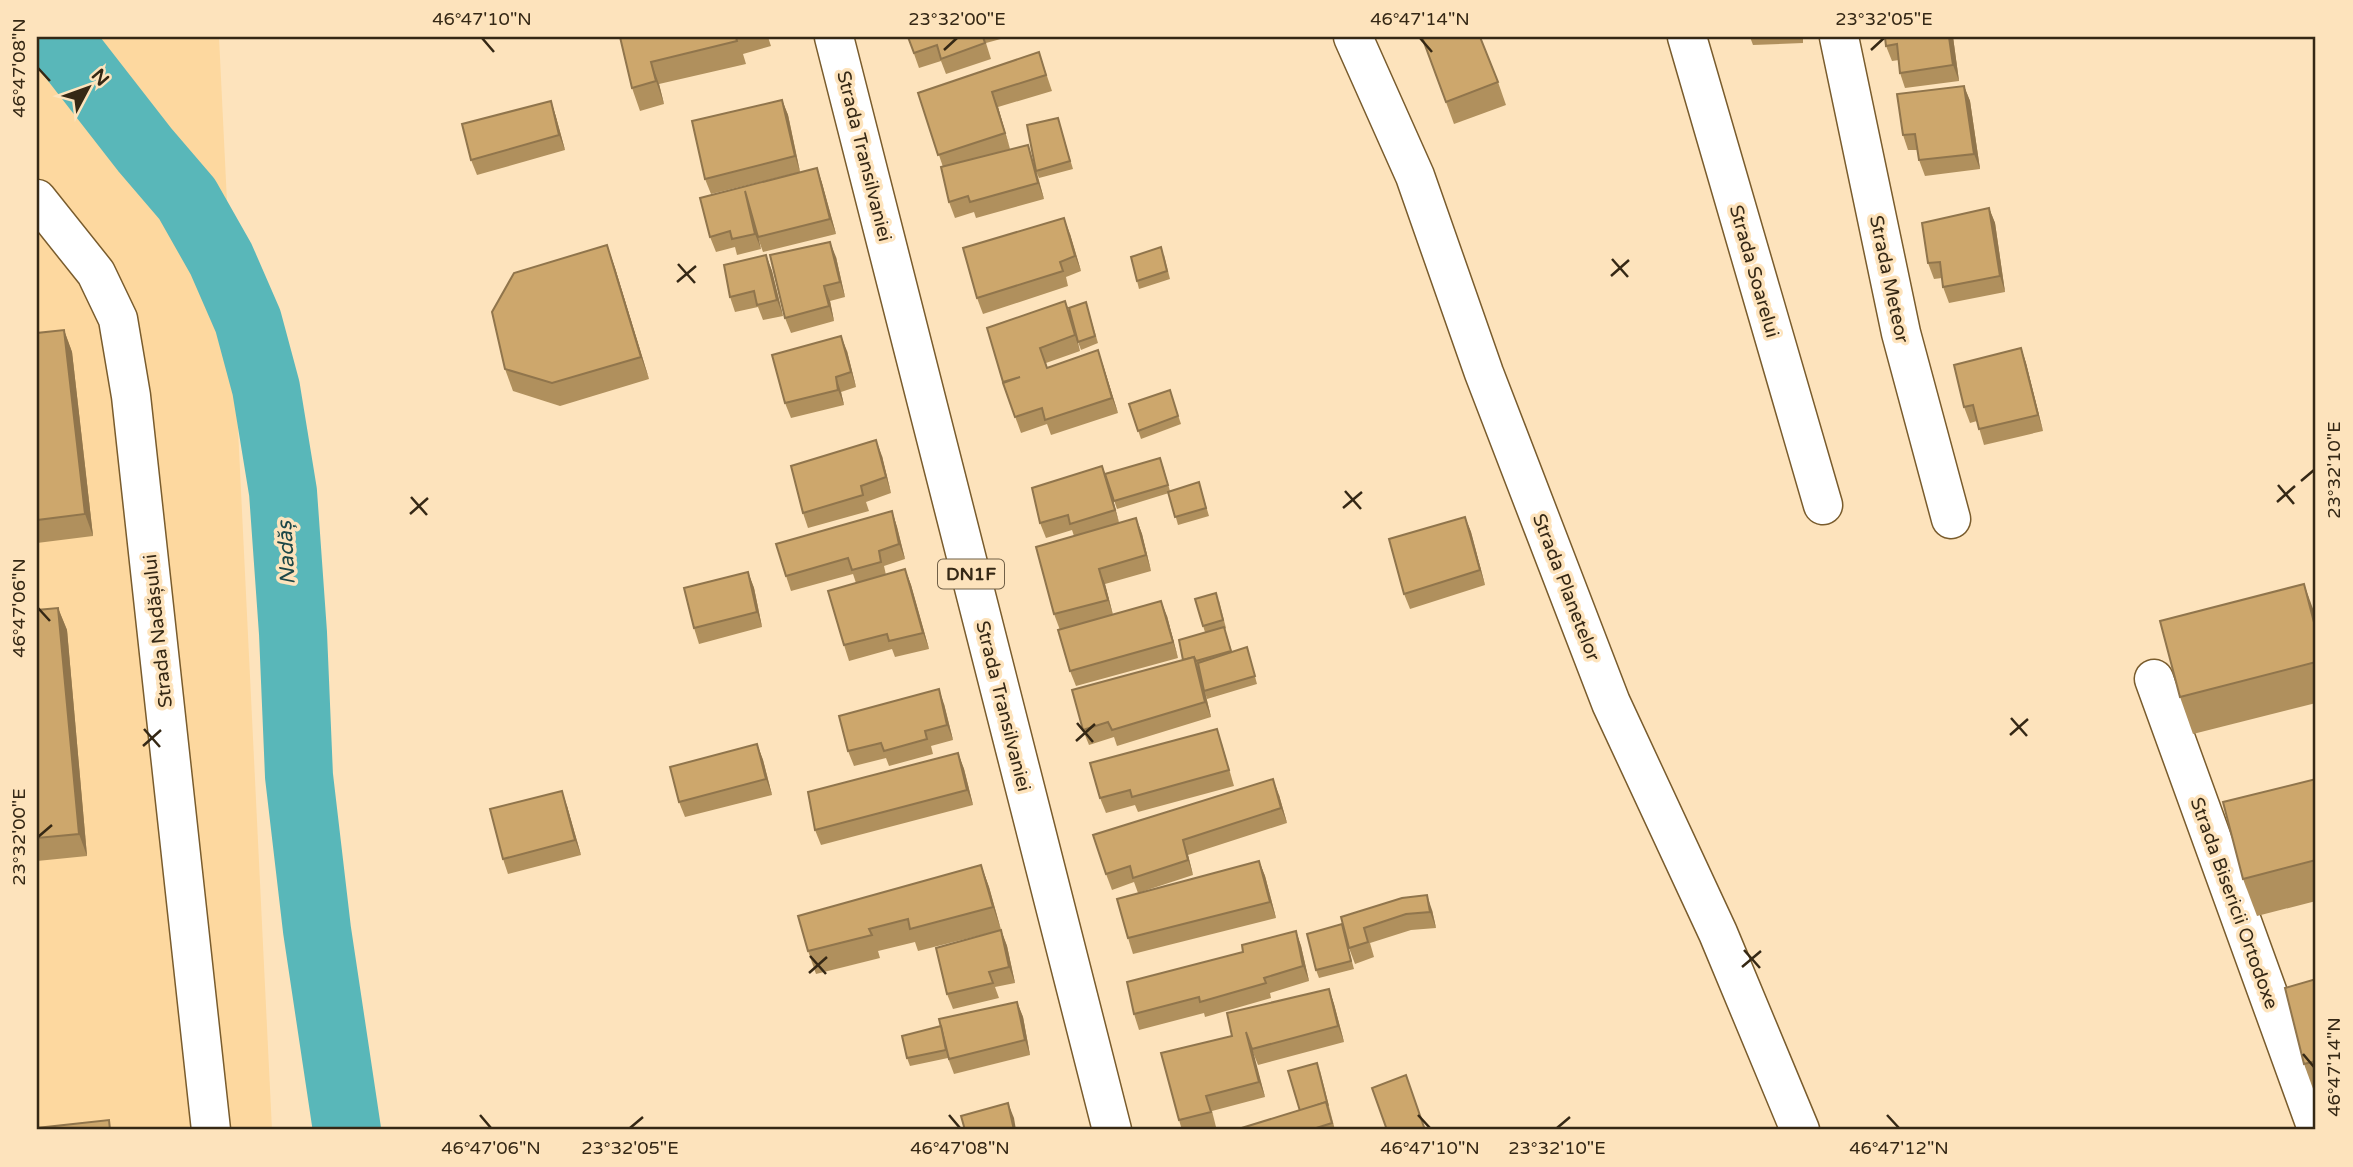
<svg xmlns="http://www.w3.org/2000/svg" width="2353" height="1167" viewBox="0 0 2353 1167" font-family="'Varela Round',sans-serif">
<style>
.built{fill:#fdd89f}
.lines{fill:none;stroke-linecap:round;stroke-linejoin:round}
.river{stroke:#59b7b9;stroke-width:68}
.minor-casing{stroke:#795c2d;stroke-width:41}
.major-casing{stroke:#795c2d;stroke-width:41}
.minor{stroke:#fff;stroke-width:38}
.major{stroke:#fff;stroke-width:38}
.wall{fill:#b0905d}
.shaded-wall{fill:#90754c}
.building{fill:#cda76c;stroke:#90754c;stroke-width:2}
.ticks{fill:none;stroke:#352815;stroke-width:2.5}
.labels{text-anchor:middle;stroke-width:7;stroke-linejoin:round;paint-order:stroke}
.shield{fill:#fde3bc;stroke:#716047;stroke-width:2}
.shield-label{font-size:18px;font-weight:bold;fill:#352815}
.street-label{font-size:19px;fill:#352815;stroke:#fde3bc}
.water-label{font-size:21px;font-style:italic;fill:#1c4748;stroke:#fde3bc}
.neatline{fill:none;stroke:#352815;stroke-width:2.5}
.ticks-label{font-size:18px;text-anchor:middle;fill:#352815}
</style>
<rect width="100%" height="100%" fill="#fde3bc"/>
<polygon class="built" points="37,37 219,37 272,1130 37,1130"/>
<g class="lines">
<polyline class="river" points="57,37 145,150 187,199 221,259 248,321 266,388 283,492 293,633 299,776 317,930 347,1130"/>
<defs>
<g id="minor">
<polyline points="1353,37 1415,176 1484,373 1611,703 1718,933 1800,1130"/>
<polyline points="1687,37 1823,505"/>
<polyline points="1839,37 1901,333 1951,519"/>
<polyline points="37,199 96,273 118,319 131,396 211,1130"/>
<polyline points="2154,679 2316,1126"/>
</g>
<polyline id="major" points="834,37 1112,1130"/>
</defs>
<use href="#minor" class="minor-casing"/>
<use href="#major" class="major-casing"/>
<use href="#minor" class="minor"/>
<use href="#major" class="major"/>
</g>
<g class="wall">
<polygon points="620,37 768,37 771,46 743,54 746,64 659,84 664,104 640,111 632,88"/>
<polygon points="908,37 1008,37 986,43 991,59 946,74 941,61 919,68"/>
<polygon points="1422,37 1498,82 1506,105 1454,124"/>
<polygon points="1750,37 1803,37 1803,43 1753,45"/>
<polygon points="1953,37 1959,81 1905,88 1900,73 1899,60 1892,61 1886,46"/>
<polygon points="1039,52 1052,91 998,107 1010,149 999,152 1028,145 1035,168 1058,118 1073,169 1039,178 1037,173 1044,199 976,218 974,212 955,218 949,202 943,167 918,93"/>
<polygon points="1964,86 1970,101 1980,169 1925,176 1919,160 1917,150 1908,150 1903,135"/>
<polygon points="782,100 788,115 800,172 711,194 705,179"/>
<polygon points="551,101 556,117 565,150 477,175 471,160"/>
<polygon points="817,168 822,183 836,234 763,252 758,238 761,249 737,255 735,247 716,252 710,237"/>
<polygon points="1989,208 1995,223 2005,292 1949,303 1943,287 1942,278 1934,279 1928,263"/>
<polygon points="1070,234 1081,271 1066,277 1068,286 983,314 977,298"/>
<polygon points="607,245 615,268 649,379 560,406 513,391 505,369"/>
<polygon points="766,255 772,271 783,316 763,320 758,307 735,312 730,297"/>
<polygon points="1164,255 1170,279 1139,289 1137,281"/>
<polygon points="836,257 845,297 830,301 834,321 791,333 785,318"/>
<polygon points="1065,301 1071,316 1080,351 1046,363 1047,368 1103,365 1118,413 1051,435 1047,424 1021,433 1003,383 987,328"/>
<polygon points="1086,302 1098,343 1081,350 1078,342"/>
<polygon points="64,330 72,352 93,536 37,543 37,333"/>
<polygon points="2021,348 2026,363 2043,431 1984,445 1977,421 1970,423 1964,407"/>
<polygon points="847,351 856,387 841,392 844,405 791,418 785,403"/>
<polygon points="1170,390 1181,424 1141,439 1129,404"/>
<polygon points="882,456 891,493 866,502 869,511 808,528 803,513"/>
<polygon points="1102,466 1107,480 1163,466 1170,491 1199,482 1209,516 1178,525 1169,493 1117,509 1109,485 1119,523 1136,518 1142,534 1151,571 1105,584 1113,615 1167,616 1178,658 1076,686 1070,671 1060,630 1054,614 1074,536 1072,530 1046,538 1040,523"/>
<polygon points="892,511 897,527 905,559 884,566 886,575 905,569 911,585 929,649 895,657 892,649 849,661 844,645 856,583 853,574 791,591 786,576"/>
<polygon points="1465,517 1471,532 1485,585 1410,609 1404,594"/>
<polygon points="748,572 754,588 762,627 699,644 694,628"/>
<polygon points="1219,601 1226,628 1225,629 1232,652 1247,647 1257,684 1207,699 1205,692 1211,717 1117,746 1114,737 1089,745 1083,730 1183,660 1205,632 1203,626"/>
<polygon points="58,608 67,630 87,856 37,861 37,610"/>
<polygon points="2316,617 2316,703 2193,734 2180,697"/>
<polygon points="944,704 953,740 931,746 933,754 889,766 886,758 854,766 848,751"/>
<polygon points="757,744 763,760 772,795 685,817 679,802"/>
<polygon points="1222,744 1234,786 1138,812 1135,805 1106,813 1100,798"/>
<polygon points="958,753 964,769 973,805 821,845 815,830"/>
<polygon points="2316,779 2316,901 2257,916 2243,879"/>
<polygon points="1279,795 1287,823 1188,855 1193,875 1138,893 1134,882 1112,890 1106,874"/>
<polygon points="567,806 581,855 508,874 503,859"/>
<polygon points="1259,861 1265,876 1276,918 1133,954 1128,938"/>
<polygon points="981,865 989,887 1001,930 918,951 915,942 878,951 880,958 816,974 808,951"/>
<polygon points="1432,910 1436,928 1411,930 1370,943 1374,957 1355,964 1349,948 1341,917"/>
<polygon points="1342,924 1354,969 1319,978 1316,970"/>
<polygon points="1001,930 1007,946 1015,983 995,987 999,998 953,1009 947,994"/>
<polygon points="1296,931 1301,946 1309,981 1270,993 1271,998 1205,1017 1204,1013 1139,1030 1134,1014 1243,952"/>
<polygon points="2316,979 2316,1097 2304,1064"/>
<polygon points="1329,989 1334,1004 1344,1042 1258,1065 1252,1050 1265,1097 1212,1111 1216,1127 1205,1130 1182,1130 1179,1120 1232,1036"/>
<polygon points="1017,1002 1023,1017 1030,1055 954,1074 948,1058 910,1066 907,1058 941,1026"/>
<polygon points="1320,1071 1335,1130 1235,1130 1300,1111"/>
</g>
<g class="shaded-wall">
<polygon points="1949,37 1953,37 1959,81 1953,65"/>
<polygon points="651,62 659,84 664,104 656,81"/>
<polygon points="1964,86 1970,101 1980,169 1974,154"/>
<polygon points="992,92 998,107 1010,149 1005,133"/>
<polygon points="782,100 788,115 800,172 795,156"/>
<polygon points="551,101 556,117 565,150 559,135"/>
<polygon points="1028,145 1033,161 1044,199 1038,183"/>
<polygon points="817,168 822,183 836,234 830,219"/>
<polygon points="745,191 751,207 761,249 755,234"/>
<polygon points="1989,208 1995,223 2005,292 2000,276"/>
<polygon points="1064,218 1070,234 1081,271 1075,256"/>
<polygon points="830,242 836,257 845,297 840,282"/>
<polygon points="607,245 615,268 649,379 641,357"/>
<polygon points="766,255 772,271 783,316 777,300"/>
<polygon points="824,286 830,301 834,321 829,306"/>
<polygon points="1065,301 1071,316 1080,351 1075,335"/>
<polygon points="64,330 72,352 93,536 85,514"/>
<polygon points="841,336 847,351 856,387 851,372"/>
<polygon points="2021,348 2026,363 2043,431 2038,415"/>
<polygon points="1098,350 1103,365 1118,413 1112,398"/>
<polygon points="836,377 841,392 844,405 838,390"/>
<polygon points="876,440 882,456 891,493 886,477"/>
<polygon points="1102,466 1108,481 1120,526 1115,510"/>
<polygon points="892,511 897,527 905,559 899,544"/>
<polygon points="1465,517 1471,532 1485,585 1480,570"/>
<polygon points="1136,518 1142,534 1151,571 1146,555"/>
<polygon points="905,569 911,585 929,649 923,633"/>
<polygon points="1099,569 1105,584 1113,615 1108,600"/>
<polygon points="748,572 754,588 762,627 757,612"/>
<polygon points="2304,584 2316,617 2316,630"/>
<polygon points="1161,601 1167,616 1178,658 1173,642"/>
<polygon points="58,608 67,630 87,856 79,834"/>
<polygon points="1194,657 1200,672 1211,717 1205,702"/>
<polygon points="939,689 944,704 953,740 947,725"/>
<polygon points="757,744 763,760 772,795 766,779"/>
<polygon points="958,753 964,769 973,805 967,790"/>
<polygon points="1273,779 1279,795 1287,823 1281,808"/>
<polygon points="562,791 567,806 581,855 575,840"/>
<polygon points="1183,840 1188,855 1193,875 1188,860"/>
<polygon points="1259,861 1265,876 1276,918 1270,902"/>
<polygon points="981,865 989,887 1001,930 993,907"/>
<polygon points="1427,895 1432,910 1436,928 1430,912"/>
<polygon points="1001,930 1007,946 1015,983 1009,967"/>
<polygon points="1296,931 1301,946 1309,981 1303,966"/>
<polygon points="1329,989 1334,1004 1344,1042 1338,1026"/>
<polygon points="1017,1002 1023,1017 1030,1055 1025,1040"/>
<polygon points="1246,1032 1252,1047 1265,1097 1259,1082"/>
<polygon points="1008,1103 1014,1118 1016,1130 1014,1130"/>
</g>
<g class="building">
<polygon points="620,37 736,37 737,41 651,62 656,81 632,88"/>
<polygon points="908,37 983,37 985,43 941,59 937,45 914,53"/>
<polygon points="1422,37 1480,37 1498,82 1446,102"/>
<polygon points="1885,37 1949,37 1953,65 1900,73 1897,44 1886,46"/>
<polygon points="1039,52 1046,75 992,92 1005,133 938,155 918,93"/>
<polygon points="1964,86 1974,154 1919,160 1915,134 1903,135 1897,94"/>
<polygon points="782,100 795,156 705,179 692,121"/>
<polygon points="551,101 559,135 471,160 462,124"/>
<polygon points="1058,118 1070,161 1036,171 1027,125"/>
<polygon points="1028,145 1038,183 970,202 968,196 949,202 941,167"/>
<polygon points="817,168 830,219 758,237 745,191 755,234 732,239 730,231 710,237 700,198"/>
<polygon points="1989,208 2000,276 1943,287 1940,262 1928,263 1922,223"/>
<polygon points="1064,218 1075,256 1060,262 1063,271 977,298 963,248"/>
<polygon points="830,242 840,282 824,286 829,306 785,318 770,255"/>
<polygon points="607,245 641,357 552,383 505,369 492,312 514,273"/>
<polygon points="1161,247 1167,271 1137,281 1131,257"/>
<polygon points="766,255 777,300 757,305 754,291 730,297 724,265"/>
<polygon points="1065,301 1075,335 1040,348 1047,368 1098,350 1112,398 1045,420 1042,408 1015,417 1003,383 1020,377 1003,382 987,328"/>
<polygon points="1086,302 1095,336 1078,342 1069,308"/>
<polygon points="64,330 85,514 37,520 37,333"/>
<polygon points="841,336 851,372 836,377 838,390 785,403 772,355"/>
<polygon points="2021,348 2038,415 1979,429 1973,405 1964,407 1954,365"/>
<polygon points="1170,390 1178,416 1138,431 1129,404"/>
<polygon points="876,440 886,477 861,486 863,495 803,513 791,466"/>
<polygon points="1160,458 1168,485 1114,501 1105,474"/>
<polygon points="1102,466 1115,510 1070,524 1068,515 1040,523 1032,488"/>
<polygon points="1199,482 1206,508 1175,517 1168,492"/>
<polygon points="892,511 899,544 879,551 881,562 852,570 848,558 786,576 776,544"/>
<polygon points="1465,517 1480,570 1404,594 1389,539"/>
<polygon points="1136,518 1146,555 1099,569 1108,600 1054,614 1036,547"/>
<polygon points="905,569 923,633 889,641 887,634 844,645 828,591"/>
<polygon points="748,572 757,612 694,628 684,588"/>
<polygon points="2304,584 2316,630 2316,662 2180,697 2160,621"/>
<polygon points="1216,593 1223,620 1203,626 1195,599"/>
<polygon points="1161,601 1173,642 1070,671 1058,630"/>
<polygon points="58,608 79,834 37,838 37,610"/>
<polygon points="1224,627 1231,651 1196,661 1194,657 1183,660 1179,640"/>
<polygon points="1247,647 1255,676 1204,691 1198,663"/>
<polygon points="1194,657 1205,702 1112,730 1108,722 1083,730 1072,690"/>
<polygon points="939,689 947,725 925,731 927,739 884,751 881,743 848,751 839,716"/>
<polygon points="1217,729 1229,770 1132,797 1130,790 1100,798 1090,763"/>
<polygon points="757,744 766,779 679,802 670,767"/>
<polygon points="958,753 967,790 815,830 808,792"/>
<polygon points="1273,779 1281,808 1183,840 1188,860 1133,878 1130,866 1106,874 1093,835"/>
<polygon points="2316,779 2316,860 2243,879 2223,802"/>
<polygon points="562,791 575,840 503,859 490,809"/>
<polygon points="1259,861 1270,902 1128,938 1117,899"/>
<polygon points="981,865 993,907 910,929 908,919 869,929 872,935 808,951 798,916"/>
<polygon points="1427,895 1430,912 1406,914 1364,928 1368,942 1349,948 1341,917 1402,898"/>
<polygon points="1342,924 1351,961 1316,970 1307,934"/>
<polygon points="1001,930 1009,967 989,972 993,983 947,994 936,948"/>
<polygon points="1296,931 1303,966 1264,978 1266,983 1200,1002 1199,997 1134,1014 1127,982 1243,952 1242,945"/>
<polygon points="2316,979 2316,1061 2304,1064 2285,988"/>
<polygon points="1329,989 1338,1026 1252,1049 1246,1032 1259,1082 1206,1096 1211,1112 1179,1120 1161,1053 1232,1036 1227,1013"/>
<polygon points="1017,1002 1025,1040 949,1059 939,1019"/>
<polygon points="941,1026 946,1050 907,1058 902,1036"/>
<polygon points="1317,1063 1328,1106 1326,1102 1300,1111 1288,1071"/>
<polygon points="1406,1075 1425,1130 1387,1130 1372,1088"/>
<polygon points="1326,1102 1332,1123 1310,1130 1235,1130"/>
<polygon points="1008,1103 1014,1130 965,1130 961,1116"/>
<polygon points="109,1120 110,1130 37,1130 37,1128"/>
</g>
<path class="ticks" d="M482,38L494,52M1420,38L1432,52M944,50L957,38M1871,50L1884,38M38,68L50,81M1612,259L1628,277M678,264L695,283M1611,276L1629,260M677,282L696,266M2301,481L2314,470M2278,485L2294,504M1345,491L1361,509M411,497L427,515M2277,502L2295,486M1343,508L1362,492M410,514L428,498M38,608L50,621M2011,718L2027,736M1077,723L1093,742M144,729L160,747M2010,735L2028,719M1076,741L1095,724M143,746L161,730M38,837L52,825M1744,950L1760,968M810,956L826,974M1742,967L1761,951M809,973L827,957M2303,1054L2314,1067M480,1115L491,1128M949,1115L960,1128M1418,1115L1430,1128M1887,1115L1899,1128M630,1128L643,1117M1557,1128L1570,1117"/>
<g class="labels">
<rect class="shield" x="938" y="559.5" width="66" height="29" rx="5"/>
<g class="shield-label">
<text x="971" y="580">DN1F</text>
</g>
<g class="street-label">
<text transform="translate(865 156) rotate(76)" y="7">Strada Transilvaniei</text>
<text transform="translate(1755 271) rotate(74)" y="7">Strada Soarelui</text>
<text transform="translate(1890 279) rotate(78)" y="7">Strada Meteor</text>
<text transform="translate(1567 587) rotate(69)" y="7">Strada Planetelor</text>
<text transform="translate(157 631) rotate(-96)" y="7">Strada Nadășului</text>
<text transform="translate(1004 706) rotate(76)" y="7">Strada Transilvaniei</text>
<text transform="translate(2235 903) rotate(70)" y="7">Strada Bisericii Ortodoxe</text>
</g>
<g class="water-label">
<text transform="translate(286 553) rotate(-93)" y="7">Nadăș</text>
</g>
</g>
<rect width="2353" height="1167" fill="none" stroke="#fde3bc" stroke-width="77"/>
<g transform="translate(88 88) rotate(49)" stroke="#fde3bc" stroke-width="5" paint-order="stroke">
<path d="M0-5L12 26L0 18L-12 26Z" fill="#352815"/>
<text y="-10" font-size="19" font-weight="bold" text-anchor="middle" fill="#352815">N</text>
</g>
<rect x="38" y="38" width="2276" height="1090" class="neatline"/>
<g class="ticks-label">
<text x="482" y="25">46°47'10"N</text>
<text x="957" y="25">23°32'00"E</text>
<text x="1420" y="25">46°47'14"N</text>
<text x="1884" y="25">23°32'05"E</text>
<text transform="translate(19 68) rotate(-90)" y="6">46°47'08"N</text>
<text transform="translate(2334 470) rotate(-90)" y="6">23°32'10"E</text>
<text transform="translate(19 608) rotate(-90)" y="6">46°47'06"N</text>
<text transform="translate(19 837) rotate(-90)" y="6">23°32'00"E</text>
<text transform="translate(2334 1067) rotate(-90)" y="6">46°47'14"N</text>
<text x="491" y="1154">46°47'06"N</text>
<text x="630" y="1154">23°32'05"E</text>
<text x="960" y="1154">46°47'08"N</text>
<text x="1430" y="1154">46°47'10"N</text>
<text x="1557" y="1154">23°32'10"E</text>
<text x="1899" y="1154">46°47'12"N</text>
</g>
</svg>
